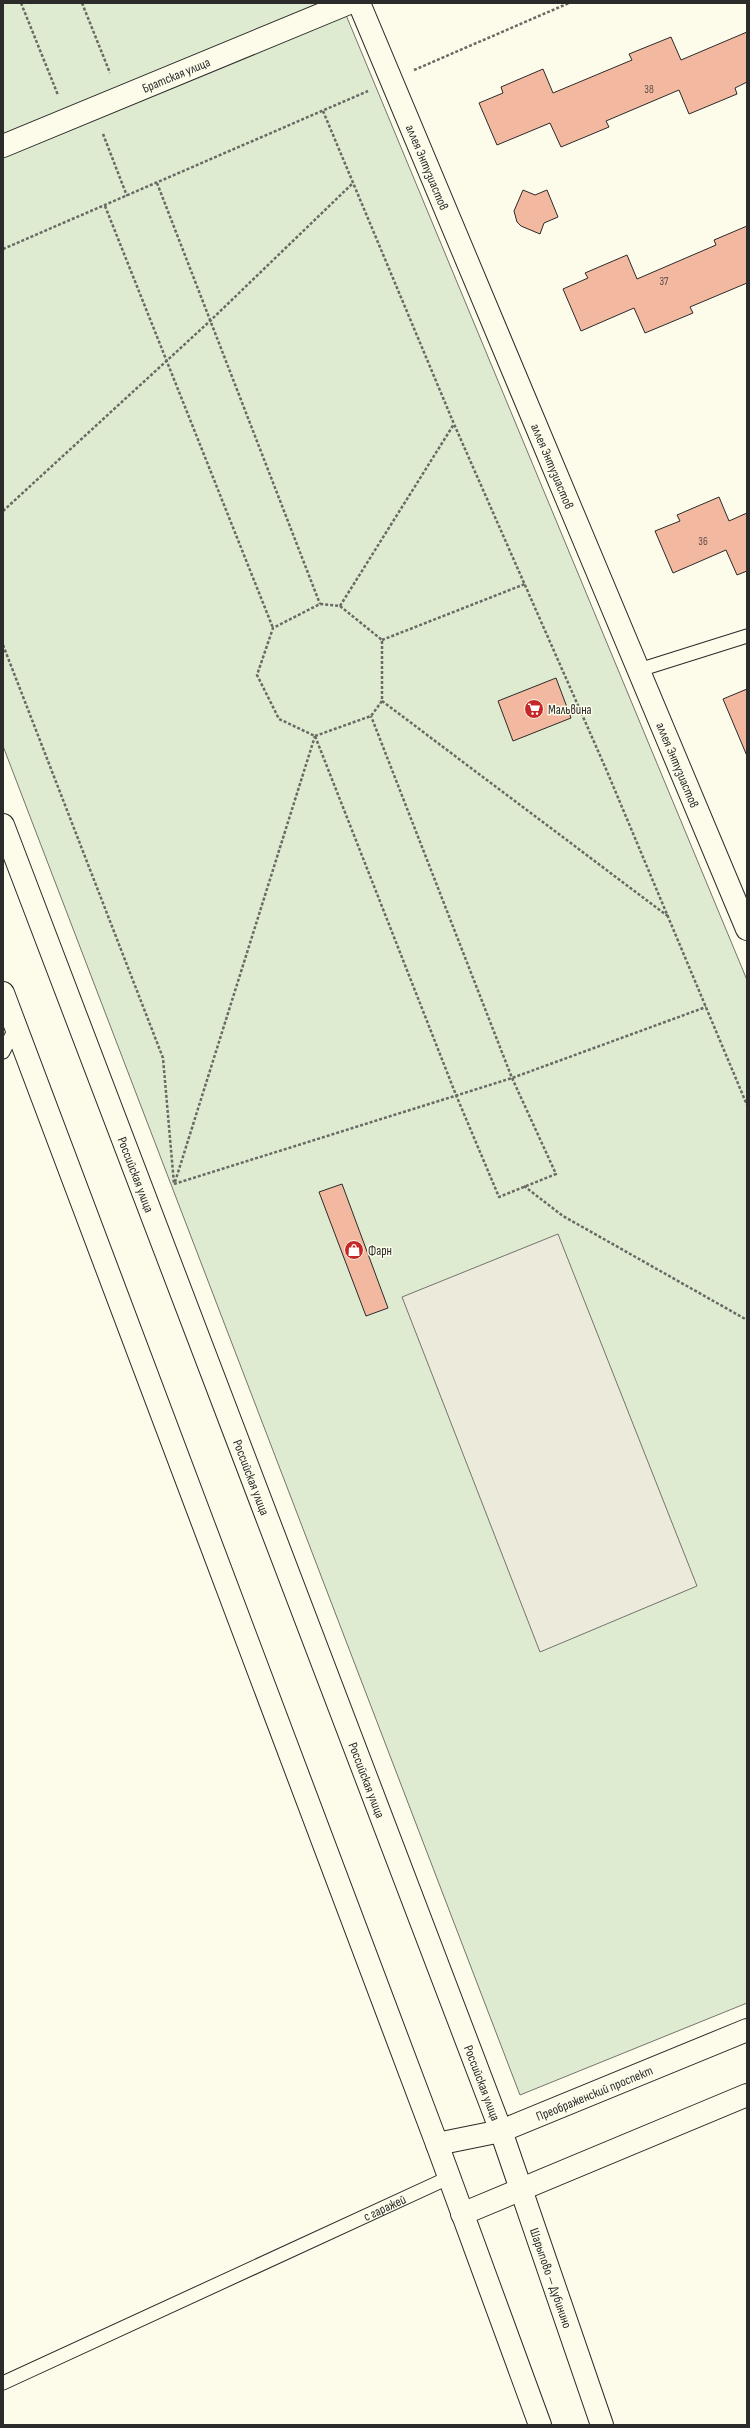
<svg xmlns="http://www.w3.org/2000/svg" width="750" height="2428" viewBox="0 0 750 2428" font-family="'Sofia Sans Condensed',sans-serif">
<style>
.green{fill:#deebd1;stroke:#74746e}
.parking{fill:#eceadb;stroke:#74746e}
.building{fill:#f2b8a0;stroke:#2b2b2b}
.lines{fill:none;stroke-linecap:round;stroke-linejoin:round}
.service-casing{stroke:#2b2b2b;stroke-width:15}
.minor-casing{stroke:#2b2b2b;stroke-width:24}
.tertiary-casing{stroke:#2b2b2b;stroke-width:24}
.secondary-casing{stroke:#2b2b2b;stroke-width:24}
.path{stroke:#6a6964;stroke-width:2.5;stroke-dasharray:3 2;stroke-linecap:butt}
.service{stroke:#fdfbea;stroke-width:13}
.minor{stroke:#fdfbea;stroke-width:22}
.tertiary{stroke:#fdfbea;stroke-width:22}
.secondary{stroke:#fdfbea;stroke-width:22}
.labels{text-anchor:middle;stroke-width:3;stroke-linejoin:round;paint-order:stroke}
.number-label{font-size:11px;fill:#5d4e48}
.street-label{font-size:13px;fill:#2b2b2b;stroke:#fdfbea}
.poi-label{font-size:13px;fill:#2b2b2b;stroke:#fdfbea;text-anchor:start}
</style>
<rect width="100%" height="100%" fill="#fdfbea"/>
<polygon class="green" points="3,3 341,3 747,980 747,2003 520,2095 3,746"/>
<polygon class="parking" points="558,1234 697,1586 540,1652 402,1297"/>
<g class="building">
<polygon points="747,32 747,82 735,88 737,94 689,114 679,90 606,121 609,127 561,147 550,123 497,145 479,103 503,93 501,87 543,69 553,93 632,60 629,54 671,37 681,60"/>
<polygon points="523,190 535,195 547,190 558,217 544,223 540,234 521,226 517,222 514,211"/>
<polygon points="747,226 747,283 690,307 693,313 645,333 634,308 581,331 563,289 588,278 585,273 627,255 637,279 716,245 714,240"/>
<polygon points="719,497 729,521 747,513 747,571 737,575 726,550 673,573 655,531 680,521 677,515"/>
<polygon points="556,678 571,718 513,741 498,701"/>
<polygon points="747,689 747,756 723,699"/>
<polygon points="342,1184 388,1308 366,1316 319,1192"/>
</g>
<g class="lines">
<defs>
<g id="service">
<polyline points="639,670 747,636"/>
<polyline points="3,1052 16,1027"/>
<path id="s1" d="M3,2383L448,2178"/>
</g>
<g id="minor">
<path id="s2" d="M3,146L349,3"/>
</g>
<g id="tertiary">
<path id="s3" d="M359,3L747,929"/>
<path id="s4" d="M437,2144L501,2131L747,2030"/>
<polyline points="462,2214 747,2095"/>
</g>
<g id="secondary">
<path id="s5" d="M3,825L501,2131L602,2425"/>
<polyline points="3,993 437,2144 540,2425"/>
</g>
</defs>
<use href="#service" class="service-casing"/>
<use href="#minor" class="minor-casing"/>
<use href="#tertiary" class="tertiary-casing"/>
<use href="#secondary" class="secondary-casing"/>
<g class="path">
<polyline points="21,3 58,95"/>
<polyline points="82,3 110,73"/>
<polyline points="414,70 569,3"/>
<polyline points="323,111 454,424 606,769 747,1105"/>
<polyline points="103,134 127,196"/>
<polyline points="157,183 320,604"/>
<polyline points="105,206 273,628"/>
<polyline points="3,249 368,91"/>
<polyline points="3,511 210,321 353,183"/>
<polyline points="340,606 454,424"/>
<polyline points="382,640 525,584"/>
<polyline points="3,645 163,1058 174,1184"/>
<polyline points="382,701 669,917"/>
<polyline points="315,736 371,716 382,701 382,640 340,606 320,604 273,628 257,675 279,719 315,736 456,1095 499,1197 556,1174 512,1078 371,716"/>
<polyline points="175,1182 315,736"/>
<polyline points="174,1184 512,1078 706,1007"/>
<polyline points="524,1186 563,1216 747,1320"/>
</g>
<use href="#service" class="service"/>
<use href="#minor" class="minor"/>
<use href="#tertiary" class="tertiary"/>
<use href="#secondary" class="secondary"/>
</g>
<defs>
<symbol id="supermarket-disc" viewBox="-11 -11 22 22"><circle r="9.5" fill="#c62828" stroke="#fdfbea"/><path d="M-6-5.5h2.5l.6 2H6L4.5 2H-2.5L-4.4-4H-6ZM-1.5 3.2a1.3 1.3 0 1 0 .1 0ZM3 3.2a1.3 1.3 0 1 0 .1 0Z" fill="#fff"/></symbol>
<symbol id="shop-disc" viewBox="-11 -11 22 22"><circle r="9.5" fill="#c62828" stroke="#fdfbea"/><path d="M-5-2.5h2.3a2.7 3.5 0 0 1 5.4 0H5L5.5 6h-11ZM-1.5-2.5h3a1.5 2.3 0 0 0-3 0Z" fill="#fff"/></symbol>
</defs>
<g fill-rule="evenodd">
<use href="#supermarket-disc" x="523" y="698" width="22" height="22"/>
<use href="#shop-disc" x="343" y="1239" width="22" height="22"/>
</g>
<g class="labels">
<g class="number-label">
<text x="649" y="93">38</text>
<text x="664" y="285">37</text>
<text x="703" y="545">36</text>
</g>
<g class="street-label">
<text dy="5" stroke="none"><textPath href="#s2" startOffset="187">Братская улица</textPath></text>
<text dy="5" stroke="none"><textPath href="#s3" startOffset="178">аллея Энтузиастов</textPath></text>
<text dy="5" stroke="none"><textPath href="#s3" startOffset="502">аллея Энтузиастов</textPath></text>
<text dy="5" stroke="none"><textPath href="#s3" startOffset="826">аллея Энтузиастов</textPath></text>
<text dy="5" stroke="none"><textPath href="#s5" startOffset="374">Российская улица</textPath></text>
<text dy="5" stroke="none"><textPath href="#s5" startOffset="698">Российская улица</textPath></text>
<text dy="5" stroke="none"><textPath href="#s5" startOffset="1022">Российская улица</textPath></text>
<text dy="5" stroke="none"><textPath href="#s5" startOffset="1346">Российская улица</textPath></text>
<text dy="5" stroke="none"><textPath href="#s4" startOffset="166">Преображенский проспект</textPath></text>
<text dy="5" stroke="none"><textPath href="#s1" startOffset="420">с гаражей</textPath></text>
<text dy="5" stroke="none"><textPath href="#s5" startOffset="1553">Шарыпово — Дубинино</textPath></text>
</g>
<g class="poi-label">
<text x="548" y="714">Мальвина</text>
<text x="368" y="1255">Фарн</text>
</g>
</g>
<rect width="750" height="2428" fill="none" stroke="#2b2b2b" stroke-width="8"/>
</svg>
